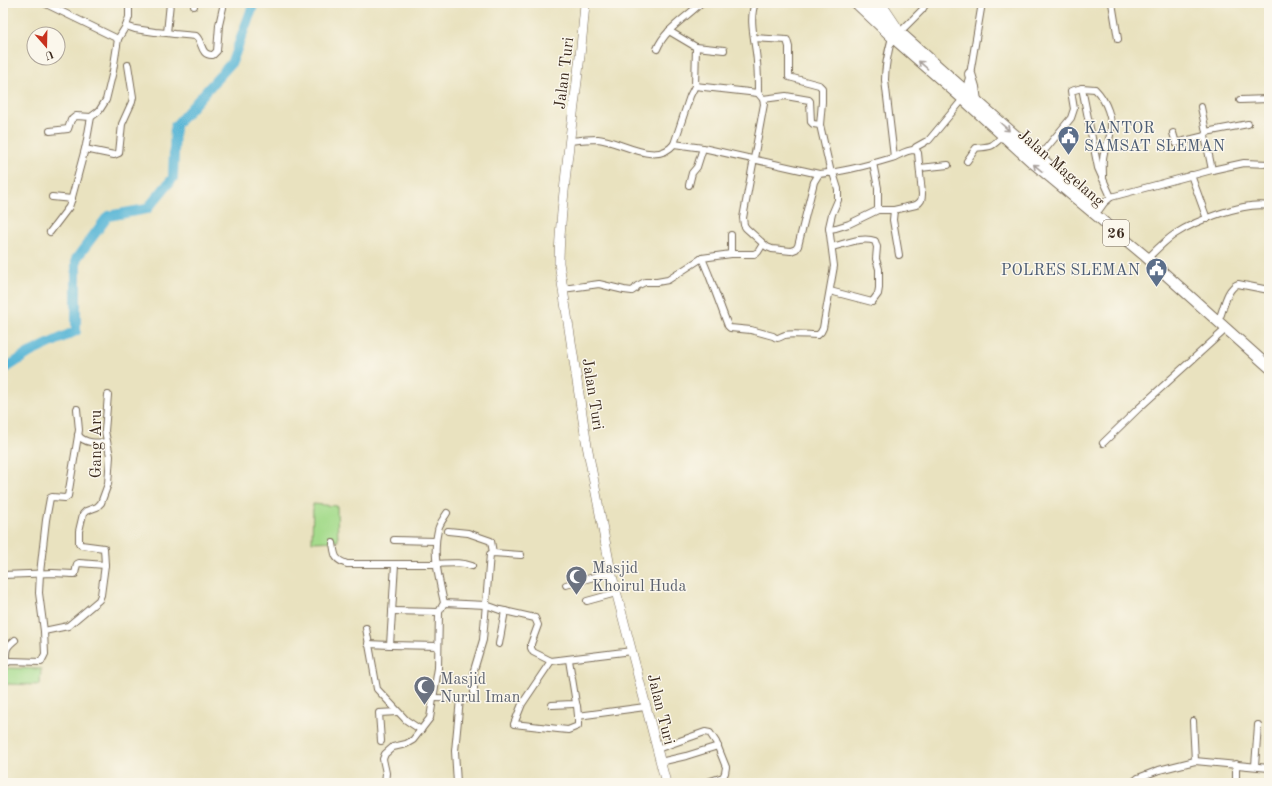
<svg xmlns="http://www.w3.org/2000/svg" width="1272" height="786" viewBox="0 0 1272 786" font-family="'Old Standard TT',serif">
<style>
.green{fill:#a5db8c;stroke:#708255}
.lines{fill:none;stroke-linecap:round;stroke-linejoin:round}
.river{stroke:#58b6d6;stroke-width:10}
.minor-casing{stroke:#786a56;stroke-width:8}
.secondary-casing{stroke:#786a56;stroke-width:10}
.trunk-casing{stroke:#786a56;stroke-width:12}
.minor{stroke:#fff;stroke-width:6}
.secondary{stroke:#fff;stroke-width:9}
.trunk{stroke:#fff;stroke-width:10}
.oneway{stroke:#a79f9a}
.labels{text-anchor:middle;stroke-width:3;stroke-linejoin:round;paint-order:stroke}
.shield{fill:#fbf7ec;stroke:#75685c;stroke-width:1}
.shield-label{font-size:15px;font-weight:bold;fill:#3b2a1e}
.street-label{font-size:16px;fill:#3b2a1e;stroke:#fbf7ec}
.service-label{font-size:16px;fill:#4e5e75;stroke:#fbf7ec;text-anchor:start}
.worship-label{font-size:16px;fill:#5b616d;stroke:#fbf7ec;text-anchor:start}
</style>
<rect width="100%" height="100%" fill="#fbf7ec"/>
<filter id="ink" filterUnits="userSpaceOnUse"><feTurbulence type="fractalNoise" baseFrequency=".025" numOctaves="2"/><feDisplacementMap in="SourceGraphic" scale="8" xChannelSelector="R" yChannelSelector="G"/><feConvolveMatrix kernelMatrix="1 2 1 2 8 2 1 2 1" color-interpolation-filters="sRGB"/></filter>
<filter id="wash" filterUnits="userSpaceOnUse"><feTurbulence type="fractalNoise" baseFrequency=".012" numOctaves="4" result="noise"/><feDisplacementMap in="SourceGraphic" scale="16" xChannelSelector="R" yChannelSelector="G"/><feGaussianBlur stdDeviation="0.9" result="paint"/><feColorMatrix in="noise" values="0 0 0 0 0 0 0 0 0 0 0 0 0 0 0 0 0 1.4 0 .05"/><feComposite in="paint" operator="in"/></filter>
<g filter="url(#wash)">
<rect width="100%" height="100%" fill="#e9e2bf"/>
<g class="green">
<polygon points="313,504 337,506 338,541 312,542"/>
<polygon points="6,668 41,669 40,685 5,684"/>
</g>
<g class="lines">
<polyline class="river" points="3,370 29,353 76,331 76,259 108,216 147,209 173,178 175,126 232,62 254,3"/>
</g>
</g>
<g filter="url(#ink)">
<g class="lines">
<defs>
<g id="minor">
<polyline points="44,3 118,39"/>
<path d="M755,3C748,21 756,43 757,62C758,72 758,82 758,93L763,99L764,104L743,218L744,225L746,228L767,247L772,249L791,251L796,249L798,246L814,182L819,174C843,172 869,165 892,158C900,155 907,149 916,150L918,153L922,194C922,200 921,202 916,205L894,210H878L849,224L836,228L829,229"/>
<polyline points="1112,3 1118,39"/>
<polyline points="194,6 194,3"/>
<path d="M126,26L135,29L155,32L167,33L174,34L196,36C203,42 200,56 213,55L217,51L219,25L224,3"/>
<polyline points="669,31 696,47 724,50"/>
<polyline points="900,32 922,10 926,3"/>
<polyline points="167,33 170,3"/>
<path d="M892,37C888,52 885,64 885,80L894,157"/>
<polyline points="754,38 787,40 789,47 789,77 819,85 822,88 822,102 820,125"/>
<path d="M657,49C665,29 686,18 701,3"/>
<polyline points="695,86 696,47"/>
<polyline points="1082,88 1098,168 1111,197"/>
<polyline points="965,92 970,74 982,3"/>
<polyline points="763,99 786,96 809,100 810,101 811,122 813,124 820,125 831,173"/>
<polyline points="1240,100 1269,99"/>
<polyline points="1201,107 1206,132 1205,136 1212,170"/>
<polyline points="50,131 68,129 71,120 76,116 91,117"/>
<polyline points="1206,132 1248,124"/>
<polyline points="1173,133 1176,143 1205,136"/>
<polyline points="929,140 963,99"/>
<path d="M570,141C579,140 589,139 598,139C621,141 656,167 674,144L690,96L695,86L758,93"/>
<polyline points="674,144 703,148 819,174"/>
<polyline points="85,149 114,155 119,153 122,124 132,102 133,97 128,65"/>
<polyline points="914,150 916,147 925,142"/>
<path d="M1039,157L1071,118L1074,109L1071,91L1082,88L1095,89C1106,100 1114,120 1110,135C1109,141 1106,147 1104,153C1102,160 1103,170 1103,177"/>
<path d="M967,161L976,148C993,146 990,148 1003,136"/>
<polyline points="873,163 878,188 878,210"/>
<polyline points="920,168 948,165"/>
<polyline points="1191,175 1207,219"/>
<polyline points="689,185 692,173 697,167 703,148"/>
<polyline points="52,197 72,199"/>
<polyline points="894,210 893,220 899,255"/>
<polyline points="1099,210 1104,203 1111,197 1212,170 1244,163 1269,164"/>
<polyline points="50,232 69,207 71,201 86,145 91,117 99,111 106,100 113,71 118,39 126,26 129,17 129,3"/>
<polyline points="731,254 731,235"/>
<path d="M1151,255C1159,247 1166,240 1175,234C1195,221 1245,201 1269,206"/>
<path d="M702,258L709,275L728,326L730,328L751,330L773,336C778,340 779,337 785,335C792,333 810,335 818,335L821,332L823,328L834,266L829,227L832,214L838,200V189L833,173"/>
<polyline points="563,289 599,284 624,290 632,291 635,289 637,286 645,282 657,282 668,280 702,258 731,254 754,254 758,252 763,244"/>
<path d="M830,291L872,302L878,294L879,288V269L876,259L877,247L875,241C862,236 845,244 832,247"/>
<path d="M1220,317C1224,307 1227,288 1238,284L1269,290"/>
<path d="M78,435C85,444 97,443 107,442"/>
<polyline points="1103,443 1139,408 1226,329"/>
<polyline points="448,531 468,533 491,541 493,553"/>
<polyline points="394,540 436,541"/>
<path d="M333,543C335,556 334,559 347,564C375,564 404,564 432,564C446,564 459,561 472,566"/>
<polyline points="3,575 53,573 73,574 75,574 77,564 79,563 105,565 104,548 81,545 79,543 79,531 83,514 86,511 97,507 101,503 108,484 110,456 105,431 108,395"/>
<polyline points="566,585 611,572"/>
<polyline points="587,601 616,593"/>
<polyline points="444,603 486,605 500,610 535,618 538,625 531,644 531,648 533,652 551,661 632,651"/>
<polyline points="392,611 439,612"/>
<polyline points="366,628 377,689 406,720 421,730"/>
<polyline points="44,631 68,626 99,600 101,595 105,565"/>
<polyline points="368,644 390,645 438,646"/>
<polyline points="499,644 505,611"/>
<polyline points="390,645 395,564"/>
<polyline points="551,661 522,704 514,724 558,729 568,730 578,726 578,716"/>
<path d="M6,662C6,650 5,648 15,640"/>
<polyline points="3,665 10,661 41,662 45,654 44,631 39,593 40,573 46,520 50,498 52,497 65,498 68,496 79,430 77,409"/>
<polyline points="434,698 471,699 474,699 474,670 483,640 490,554 493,553 521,555"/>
<polyline points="576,703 577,706 578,716 645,707"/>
<polyline points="552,705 573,704 576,703 569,660"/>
<polyline points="1193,721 1195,761"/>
<polyline points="381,741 379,713 397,712"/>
<polyline points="657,749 705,732 710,733 716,742 726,767 725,773 723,777 704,783"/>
<polyline points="660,762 686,756 718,746"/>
<polyline points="1236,764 1236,783"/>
<polyline points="1255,766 1258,725"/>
<path d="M385,783L386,773L383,759L385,754L393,747L406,744L413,740L430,718L438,668L439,612L444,603C439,579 432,554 438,530C439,524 444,518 447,513"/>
<polyline points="457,783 455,751 460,699"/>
<polyline points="1132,783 1138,778 1159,770 1195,761 1269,768"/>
</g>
<g id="secondary">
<path d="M585,3C581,60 572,116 566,172C563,203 559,233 559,263L586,440L611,572L666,783"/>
<polyline points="881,3 897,27"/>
</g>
<g id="trunk">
<polyline points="856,3 892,37 963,99 1033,163 1145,256 1269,367"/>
<polyline points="867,3 1096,207"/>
<polyline points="970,74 974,87 976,101"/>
</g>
</defs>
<use href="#minor" class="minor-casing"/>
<use href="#secondary" class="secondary-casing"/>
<use href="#trunk" class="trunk-casing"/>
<use href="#minor" class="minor"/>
<use href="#secondary" class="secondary"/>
<use href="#trunk" class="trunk"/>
</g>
<defs><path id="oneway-shaft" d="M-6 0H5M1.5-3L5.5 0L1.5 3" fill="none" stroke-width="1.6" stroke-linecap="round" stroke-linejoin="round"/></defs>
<g class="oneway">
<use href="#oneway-shaft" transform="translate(923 65) rotate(-139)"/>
<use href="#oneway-shaft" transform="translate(1005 127) rotate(42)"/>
<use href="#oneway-shaft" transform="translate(1038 168) rotate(-140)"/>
</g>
</g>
<defs>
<symbol id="civic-pin" viewBox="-11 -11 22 30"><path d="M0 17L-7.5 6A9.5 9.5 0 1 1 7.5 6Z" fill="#5c6f8a" stroke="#fbf7ec"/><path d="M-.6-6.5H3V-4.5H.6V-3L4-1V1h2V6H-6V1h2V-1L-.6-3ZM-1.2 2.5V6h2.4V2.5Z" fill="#fff"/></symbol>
<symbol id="mosque-pin" viewBox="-11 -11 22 30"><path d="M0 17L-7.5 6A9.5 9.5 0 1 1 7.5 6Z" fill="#6b7280" stroke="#fbf7ec"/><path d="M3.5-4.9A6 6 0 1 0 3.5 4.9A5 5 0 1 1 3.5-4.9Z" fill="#fff"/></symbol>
</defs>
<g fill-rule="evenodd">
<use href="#civic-pin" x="1056" y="124" width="25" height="34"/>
<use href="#civic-pin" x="1144" y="256" width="25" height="34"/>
<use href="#mosque-pin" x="564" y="564" width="25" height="34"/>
<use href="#mosque-pin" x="412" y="674" width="25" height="34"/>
</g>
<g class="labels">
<rect class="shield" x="1103" y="220" width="26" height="26" rx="3"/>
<g class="shield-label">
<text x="1116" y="238">26</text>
</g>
<g class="street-label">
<text transform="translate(563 73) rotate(-83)" y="6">Jalan Turi</text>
<text transform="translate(1062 167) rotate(41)" y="6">Jalan Magelang</text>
<text transform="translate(594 394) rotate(81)" y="6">Jalan Turi</text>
<text transform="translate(95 444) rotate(-90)" y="6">Gang Aru</text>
<text transform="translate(662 709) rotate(76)" y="6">Jalan Turi</text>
</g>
<g class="service-label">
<text x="1084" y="133">KANTOR<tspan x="1084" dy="18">SAMSAT SLEMAN</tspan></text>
<text x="1140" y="275" text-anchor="end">POLRES SLEMAN</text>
</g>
<g class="worship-label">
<text x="592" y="573">Masjid<tspan x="592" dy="18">Khoirul Huda</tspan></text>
<text x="440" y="684">Masjid<tspan x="440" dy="18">Nurul Iman</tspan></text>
</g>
</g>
<rect width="1272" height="786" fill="none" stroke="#fbf7ec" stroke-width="16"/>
<g transform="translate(46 46) rotate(160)"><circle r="19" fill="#fbf7ec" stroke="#aea59a"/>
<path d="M0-3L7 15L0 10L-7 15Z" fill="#c8321e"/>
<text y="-6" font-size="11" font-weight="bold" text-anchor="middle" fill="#3b2a1e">U</text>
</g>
</svg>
